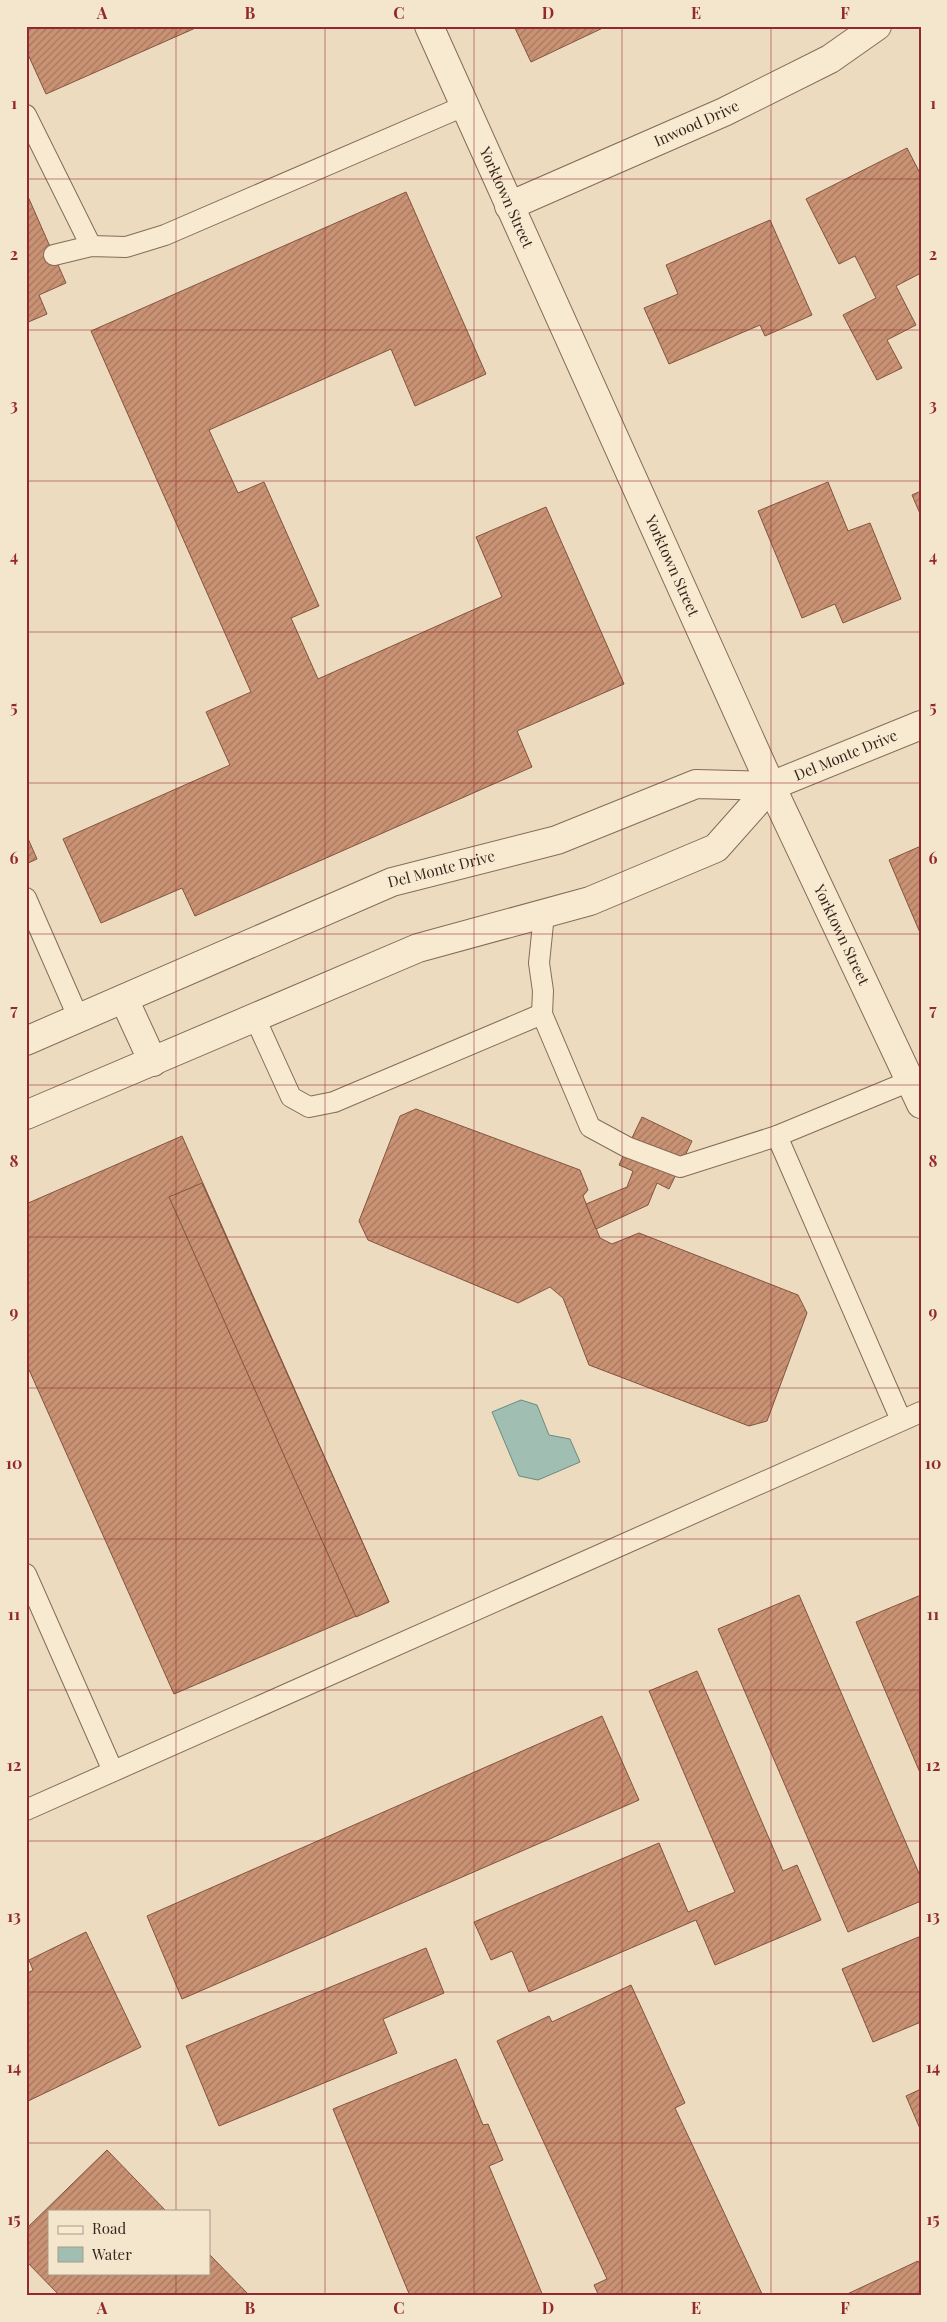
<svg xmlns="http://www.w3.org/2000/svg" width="947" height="2322" viewBox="0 0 947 2322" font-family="'Playfair Display',serif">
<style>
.water{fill:#a1beb3;stroke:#698b80}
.building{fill:url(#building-hatch);stroke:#83543e}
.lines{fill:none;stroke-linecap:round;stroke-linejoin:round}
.service-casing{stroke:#846c57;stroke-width:22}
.minor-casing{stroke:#846c57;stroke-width:30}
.tertiary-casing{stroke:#846c57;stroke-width:30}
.service{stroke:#f8e9d1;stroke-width:20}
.minor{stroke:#f8e9d1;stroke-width:28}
.tertiary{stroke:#f8e9d1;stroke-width:28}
.grid{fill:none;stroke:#922931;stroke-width:1;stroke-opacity:0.55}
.labels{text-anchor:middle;stroke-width:5;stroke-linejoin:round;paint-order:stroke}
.street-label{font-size:15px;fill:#34261c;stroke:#f4e6cd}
.neatline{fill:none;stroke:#922931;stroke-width:2}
.grid-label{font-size:16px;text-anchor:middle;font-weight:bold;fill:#922931}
</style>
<defs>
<pattern id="building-hatch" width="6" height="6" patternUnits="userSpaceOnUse" patternTransform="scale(1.25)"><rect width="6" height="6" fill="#ca9274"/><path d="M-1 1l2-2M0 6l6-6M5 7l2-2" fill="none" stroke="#a5775e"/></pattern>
</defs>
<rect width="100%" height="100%" fill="#ecdbbe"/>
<polygon class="water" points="521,1400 537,1405 549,1435 570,1439 580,1462 538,1480 519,1476 492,1412"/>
<g class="building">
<polygon points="26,26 200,26 46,94 26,50"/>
<polygon points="514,26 607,26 531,62"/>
<polygon points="907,148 921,175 921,273 896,286 916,325 887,340 902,368 877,380 843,315 876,298 855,256 839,264 806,199"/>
<polygon points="26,192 66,283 39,295 47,314 26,323"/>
<polygon points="406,192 486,374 415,406 391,349 209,430 238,493 264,482 319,606 291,618 318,679 502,597 476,537 546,507 624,684 517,731 532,767 195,916 182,888 101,923 63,839 230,765 206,712 251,692 91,331"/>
<polygon points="770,220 812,315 765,336 760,325 669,364 644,308 678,294 666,265"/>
<polygon points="828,482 848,531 870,523 901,599 843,623 835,604 802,618 758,511"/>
<polygon points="921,491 921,516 912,495"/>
<polygon points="26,834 37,859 26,864"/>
<polygon points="921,846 921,935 889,860"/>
<polygon points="416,1109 580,1170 588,1190 583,1196 600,1238 612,1244 639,1233 798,1295 807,1313 767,1421 749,1426 589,1365 563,1298 550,1287 518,1303 368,1240 359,1221 400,1116"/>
<polygon points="642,1117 692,1141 669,1189 657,1183 648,1205 596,1229 586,1204 627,1187 633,1171 619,1165"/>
<polygon points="182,1136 389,1602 174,1694 26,1363 26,1204"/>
<polygon points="202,1183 389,1602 356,1617 169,1197"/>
<polygon points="799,1595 921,1878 921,1901 848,1932 718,1629"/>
<polygon points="921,1595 921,1775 856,1622"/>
<polygon points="697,1671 783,1871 797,1865 821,1920 715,1965 696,1920 529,1992 512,1951 491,1960 474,1922 659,1843 688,1912 735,1892 649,1691"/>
<polygon points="602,1716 639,1800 182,1999 147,1916"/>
<polygon points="86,1932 141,2047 26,2102 26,1974 33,1970 29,1960"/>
<polygon points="921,1936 921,2022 873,2042 842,1969"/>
<polygon points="426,1948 444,1993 383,2019 397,2053 219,2126 186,2046"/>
<polygon points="631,1985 685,2103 675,2108 763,2296 599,2296 594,2285 607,2279 497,2041 549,2016 552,2022"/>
<polygon points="456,2059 483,2125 488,2124 503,2160 489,2166 543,2296 410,2296 333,2109"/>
<polygon points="921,2089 921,2131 906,2096"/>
<polygon points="107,2150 166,2211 49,2211 49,2273 209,2273 209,2254 250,2296 60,2296 26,2261 26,2229"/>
<polygon points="918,2261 921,2266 921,2296 843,2296"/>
</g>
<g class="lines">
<defs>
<g id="service">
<polyline points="26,115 91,246"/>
<polyline points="54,255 91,246 126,247 165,235 464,106"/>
<polyline points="26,898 79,1019"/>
<polyline points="544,914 539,963 543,991 542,1014 590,1127 627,1147 680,1167 777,1136 910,1081"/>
<polyline points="255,1018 291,1097 309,1107 334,1102 542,1014"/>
<polyline points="777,1136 901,1420"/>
<polyline points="26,1574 113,1771"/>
<polyline points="26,1810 921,1412"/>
</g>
<g id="minor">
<path id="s1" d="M509,206L724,112L830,59L877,26"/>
<polyline points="124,999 153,1062"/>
</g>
<g id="tertiary">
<path id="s2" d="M429,26L771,786L921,1104"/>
<path id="s3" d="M26,1041L392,882L557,840L696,784L771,786L921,725"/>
<polyline points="26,1115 418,948 590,901 716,848 771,786"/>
</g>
</defs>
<use href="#service" class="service-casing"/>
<use href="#minor" class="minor-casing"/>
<use href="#tertiary" class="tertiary-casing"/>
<use href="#service" class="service"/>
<use href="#minor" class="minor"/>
<use href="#tertiary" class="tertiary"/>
</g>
<path class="grid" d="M176,26V2211M325,26V2296M474,26V2296M622,26V2296M771,26V2296M26,179H921M26,330H921M26,481H921M26,632H921M26,783H921M26,934H921M26,1085H921M26,1237H921M26,1388H921M26,1539H921M26,1690H921M26,1841H921M26,1992H921M26,2143H921M176,2273V2296"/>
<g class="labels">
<g class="street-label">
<text dy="5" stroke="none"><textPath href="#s1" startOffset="205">Inwood Drive</textPath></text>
<text dy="5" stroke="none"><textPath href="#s2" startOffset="188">Yorktown Street</textPath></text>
<text dy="5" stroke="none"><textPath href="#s2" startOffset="592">Yorktown Street</textPath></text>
<text dy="5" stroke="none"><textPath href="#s3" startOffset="875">Del Monte Drive</textPath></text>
<text dy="5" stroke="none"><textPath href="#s3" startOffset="450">Del Monte Drive</textPath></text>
<text dy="5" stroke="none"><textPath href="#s2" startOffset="998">Yorktown Street</textPath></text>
</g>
</g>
<rect width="947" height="2322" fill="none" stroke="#f4e6cd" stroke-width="55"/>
<rect x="48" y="2210" width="162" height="65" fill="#f4e6cd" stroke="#a79986"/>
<rect x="58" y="2226" width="25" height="8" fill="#f8e9d1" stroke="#a79986"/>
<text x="92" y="2234" font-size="15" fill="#34261c">Road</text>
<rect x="58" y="2247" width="25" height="15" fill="#a1beb3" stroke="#a79986"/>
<text x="92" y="2260" font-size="15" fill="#34261c">Water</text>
<rect x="28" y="28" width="892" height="2266" class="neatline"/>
<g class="grid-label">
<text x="102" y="19">A</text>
<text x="250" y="19">B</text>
<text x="399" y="19">C</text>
<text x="548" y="19">D</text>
<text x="696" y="19">E</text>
<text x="845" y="19">F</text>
<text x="14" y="109">1</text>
<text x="933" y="109">1</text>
<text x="14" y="260">2</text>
<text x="933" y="260">2</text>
<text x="14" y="411">3</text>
<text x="933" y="411">3</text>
<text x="14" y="562">4</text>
<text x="933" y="562">4</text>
<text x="14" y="713">5</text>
<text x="933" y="713">5</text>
<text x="14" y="864">6</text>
<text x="933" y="864">6</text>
<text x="14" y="1016">7</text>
<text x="933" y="1016">7</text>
<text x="14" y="1167">8</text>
<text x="933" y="1167">8</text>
<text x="14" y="1318">9</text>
<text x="933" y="1318">9</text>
<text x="14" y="1469">10</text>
<text x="933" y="1469">10</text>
<text x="14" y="1620">11</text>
<text x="933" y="1620">11</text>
<text x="14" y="1771">12</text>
<text x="933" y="1771">12</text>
<text x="14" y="1922">13</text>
<text x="933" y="1922">13</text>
<text x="14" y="2073">14</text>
<text x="933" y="2073">14</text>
<text x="14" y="2225">15</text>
<text x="933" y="2225">15</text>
<text x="102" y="2314">A</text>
<text x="250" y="2314">B</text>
<text x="399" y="2314">C</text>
<text x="548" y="2314">D</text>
<text x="696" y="2314">E</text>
<text x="845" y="2314">F</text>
</g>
</svg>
